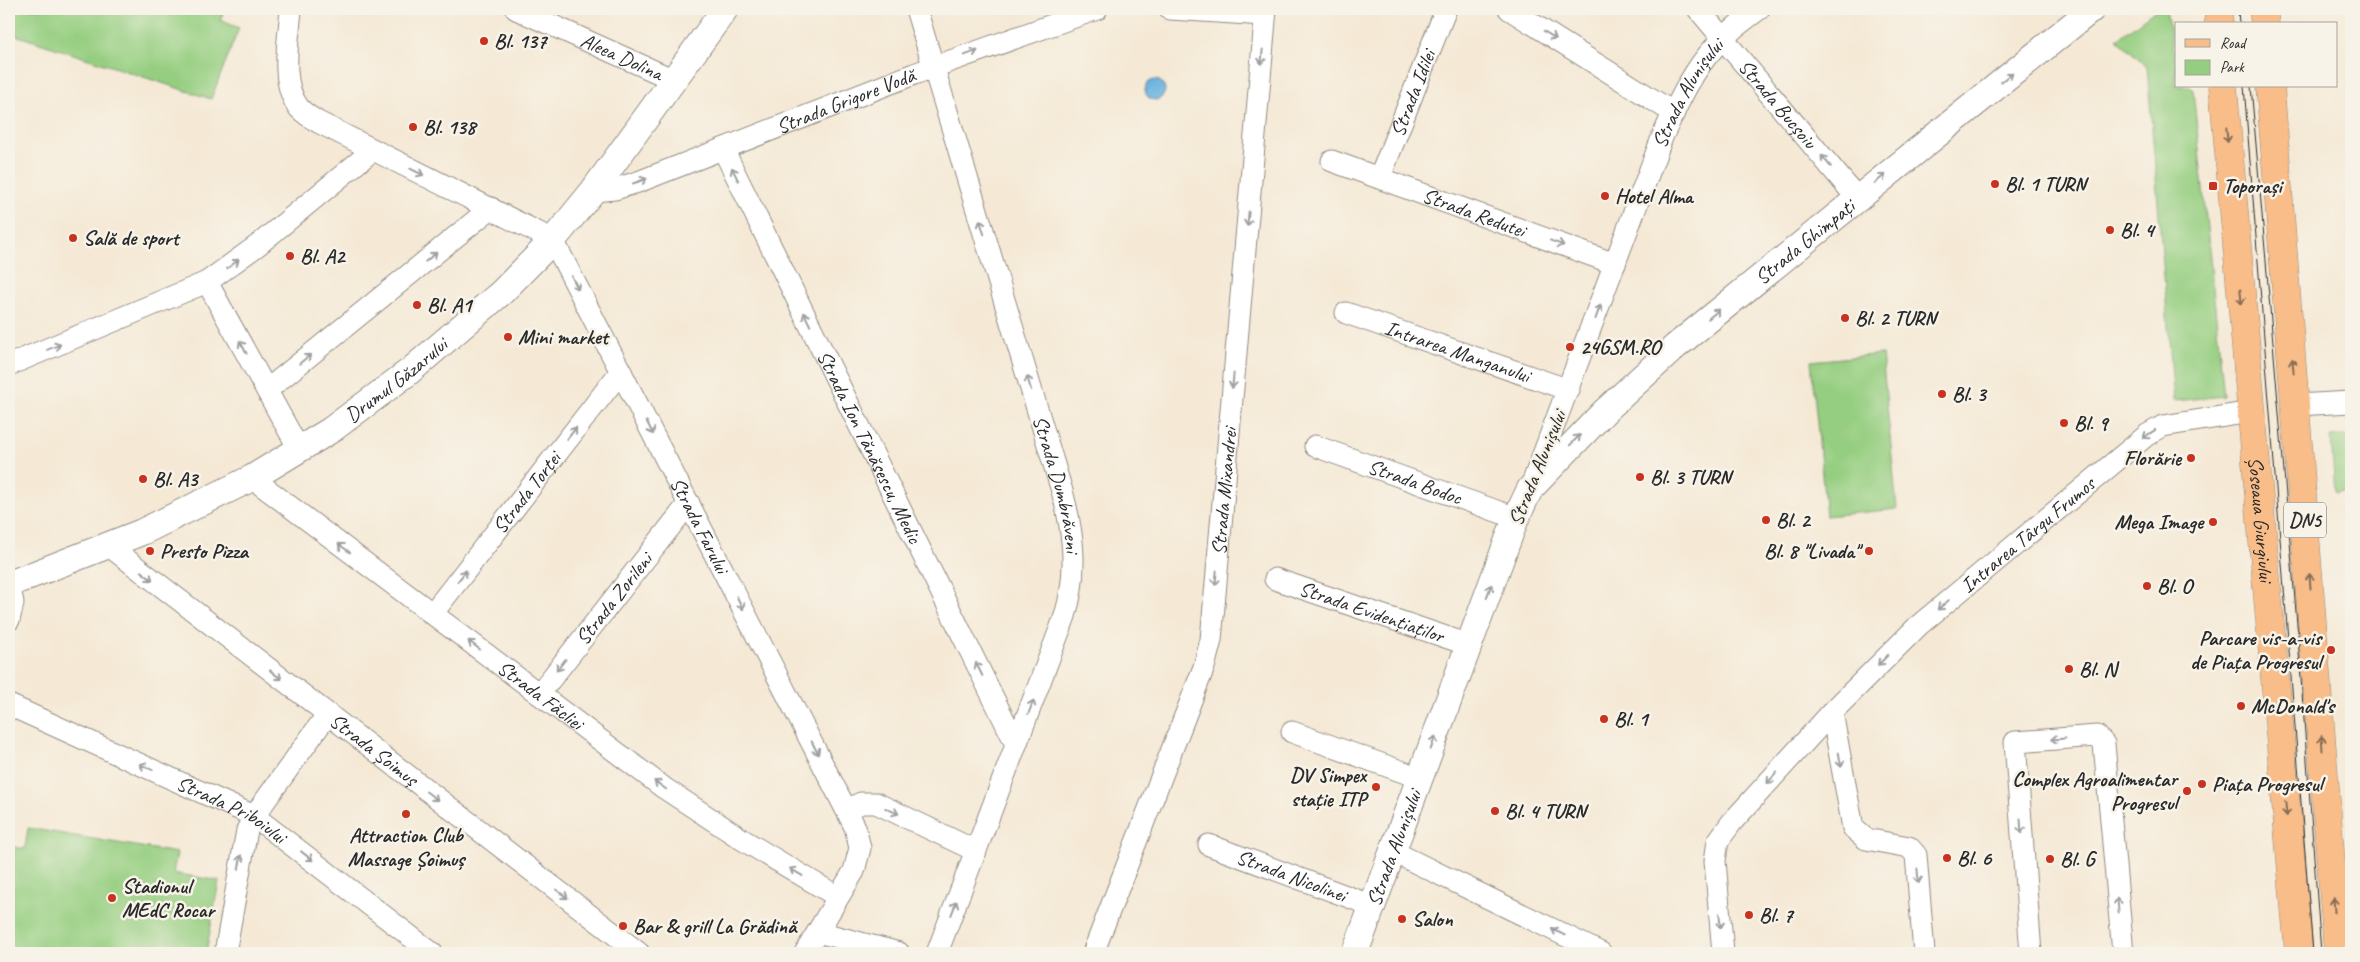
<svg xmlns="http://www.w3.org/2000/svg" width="2360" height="962" viewBox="0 0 2360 962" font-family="Caveat,sans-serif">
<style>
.green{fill:#95ce80;stroke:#607c56}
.water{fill:#66b0df;stroke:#486e85}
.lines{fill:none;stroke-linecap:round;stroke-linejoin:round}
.minor-casing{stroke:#908a80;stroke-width:23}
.tertiary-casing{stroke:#908a80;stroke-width:28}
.primary-casing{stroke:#908a80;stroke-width:29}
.minor{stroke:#fff;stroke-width:21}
.tertiary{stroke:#fff;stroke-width:26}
.primary{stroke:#f8bd89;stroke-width:28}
.tram{stroke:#2b2b2b;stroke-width:1}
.oneway{stroke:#a0a0a0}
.oneway2{stroke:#876d55}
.poi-dot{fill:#c8321e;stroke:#f7f3e8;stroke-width:2}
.labels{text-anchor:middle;stroke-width:5;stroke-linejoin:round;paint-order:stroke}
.shield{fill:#f7f3e8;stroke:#686764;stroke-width:1}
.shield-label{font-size:20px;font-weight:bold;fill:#2b2b2b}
.poi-label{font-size:21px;font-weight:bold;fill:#2b2b2b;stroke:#f7f3e8;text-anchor:start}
.street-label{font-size:21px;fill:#2b2b2b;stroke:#f7f3e8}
</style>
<rect width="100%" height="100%" fill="#f7f3e8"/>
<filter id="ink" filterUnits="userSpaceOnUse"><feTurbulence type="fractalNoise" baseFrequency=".02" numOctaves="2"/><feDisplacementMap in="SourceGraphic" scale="10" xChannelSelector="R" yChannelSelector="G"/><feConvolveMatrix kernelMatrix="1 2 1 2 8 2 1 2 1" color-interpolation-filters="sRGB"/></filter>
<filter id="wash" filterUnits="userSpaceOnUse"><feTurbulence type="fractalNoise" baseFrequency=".0096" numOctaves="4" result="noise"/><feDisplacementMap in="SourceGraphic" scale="20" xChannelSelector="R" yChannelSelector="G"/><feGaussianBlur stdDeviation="1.12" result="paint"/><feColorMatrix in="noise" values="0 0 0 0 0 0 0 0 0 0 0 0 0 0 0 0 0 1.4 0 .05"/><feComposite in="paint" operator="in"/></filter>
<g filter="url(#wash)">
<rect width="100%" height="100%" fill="#f5e9d6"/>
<g class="green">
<polygon points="9,9 225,9 220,20 239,28 211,99 9,33"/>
<polygon points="2157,9 2166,9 2176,68 2176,86 2190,86 2193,90 2224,396 2174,401 2147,66 2117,39"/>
<polygon points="1882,354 1897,509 1826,516 1811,361"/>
<polygon points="2351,435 2351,492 2335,493 2331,437"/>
<polygon points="28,828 177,853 173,873 219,881 206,953 9,953 9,846 25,849"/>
</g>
<circle class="water" cx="1155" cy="90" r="10"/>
</g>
<g filter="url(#ink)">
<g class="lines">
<defs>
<g id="minor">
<path id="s1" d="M291,9C289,38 279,82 299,108C304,113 311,118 318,122L553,240L855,827L860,848L854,871L805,953"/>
<path id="s2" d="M516,9L674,80"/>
<path id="s3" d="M916,9L1062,491C1074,534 1078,573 1065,616L937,953"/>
<polyline points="1170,9 1265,15"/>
<polyline points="1509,9 1674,113"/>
<path id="s4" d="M1698,9L1857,198"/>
<path id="s5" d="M723,149L1016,744"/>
<path id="s6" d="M1332,161L1615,264"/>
<path id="s7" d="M1380,177L1446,9"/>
<path id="s8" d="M593,191L615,189L638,182L914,74L1097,9"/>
<polyline points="207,282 300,451"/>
<path id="s9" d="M1346,313L1569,390"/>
<polyline points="9,365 207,282 258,245 373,150"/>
<polyline points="267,390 491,208"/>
<polyline points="2296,405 2351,402"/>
<path id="s10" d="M1315,446L1516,518"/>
<path id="s11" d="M252,478L664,788L743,840L838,897"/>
<path id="s12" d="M1532,484L1663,135C1677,106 1691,73 1713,49C1726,33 1743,21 1759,9"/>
<path id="s13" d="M109,546L639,953"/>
<path id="s14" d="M1275,579L1469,645"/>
<polyline points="9,582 13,603 9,620"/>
<path id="s15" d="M432,614L621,371"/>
<path id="s16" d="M539,694L689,503"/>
<path id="s17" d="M9,705L254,816L432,953"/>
<polyline points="1832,712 1853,828 1866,839 1909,847 1916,855 1924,953"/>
<polyline points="1292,732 1420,778"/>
<polyline points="847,810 861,803 876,803 976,851"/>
<path id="s18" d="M1209,845L1373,906"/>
<polyline points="1394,852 1601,953"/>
<polyline points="818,932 899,953"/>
<polyline points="225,953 247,830 254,816 327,715"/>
<path id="s19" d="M1093,953L1204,667L1211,640L1266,9"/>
<path id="s20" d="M1723,953L1715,861L1718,841L1732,822L1832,712L1918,626L2147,435L2163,426L2251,412"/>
<polyline points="2031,953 2015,742 2097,736 2104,744 2123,953"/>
</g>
<g id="tertiary">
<path id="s21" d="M9,584L142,532L252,478L331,430L410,371L502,292L553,240L593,191L725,9"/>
<path id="s22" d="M1355,953L1516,518L1530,489L1604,412L1676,346L2092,9"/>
</g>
<g id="primary">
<polyline points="2218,9 2219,24"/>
<polyline points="2263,9 2265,24"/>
<path id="s23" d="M2223,86L2299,953"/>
<polyline points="2270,86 2338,953"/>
</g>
</defs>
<use href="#minor" class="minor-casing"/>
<use href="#tertiary" class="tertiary-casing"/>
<use href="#primary" class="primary-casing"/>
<use href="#minor" class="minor"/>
<use href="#tertiary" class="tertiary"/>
<use href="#primary" class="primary"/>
<g class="tram">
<polyline points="2238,9 2239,24"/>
<polyline points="2244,86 2313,953"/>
<polyline points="2251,86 2297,624 2321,953"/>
</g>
</g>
<defs><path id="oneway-shaft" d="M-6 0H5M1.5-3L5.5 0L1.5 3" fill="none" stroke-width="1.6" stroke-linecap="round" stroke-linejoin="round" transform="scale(1.25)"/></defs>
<g class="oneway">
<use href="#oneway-shaft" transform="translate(1550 35) rotate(32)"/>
<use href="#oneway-shaft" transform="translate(971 53) rotate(-20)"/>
<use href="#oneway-shaft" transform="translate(1262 57) rotate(95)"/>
<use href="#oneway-shaft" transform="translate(2007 77) rotate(-39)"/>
<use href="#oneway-shaft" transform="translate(1826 161) rotate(-130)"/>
<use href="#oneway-shaft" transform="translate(417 172) rotate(26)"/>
<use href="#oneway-shaft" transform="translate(735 174) rotate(-116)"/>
<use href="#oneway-shaft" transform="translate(1880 179) rotate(-39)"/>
<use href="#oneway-shaft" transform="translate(640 181) rotate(-19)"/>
<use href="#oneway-shaft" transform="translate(1248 219) rotate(95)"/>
<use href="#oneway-shaft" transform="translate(982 227) rotate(-107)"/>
<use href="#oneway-shaft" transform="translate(1557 243) rotate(20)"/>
<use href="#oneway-shaft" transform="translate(431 257) rotate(-39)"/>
<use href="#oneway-shaft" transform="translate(233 264) rotate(-37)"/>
<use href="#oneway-shaft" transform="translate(575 283) rotate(63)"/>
<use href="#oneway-shaft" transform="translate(1598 312) rotate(-70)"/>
<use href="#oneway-shaft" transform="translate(1714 314) rotate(-40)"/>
<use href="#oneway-shaft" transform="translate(807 319) rotate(-116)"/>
<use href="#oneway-shaft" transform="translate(54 347) rotate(-22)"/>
<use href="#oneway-shaft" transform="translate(243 347) rotate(-119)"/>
<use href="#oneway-shaft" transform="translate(305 359) rotate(-39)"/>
<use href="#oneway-shaft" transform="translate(1233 381) rotate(95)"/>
<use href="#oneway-shaft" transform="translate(1029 383) rotate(-107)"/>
<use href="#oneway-shaft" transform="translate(650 428) rotate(63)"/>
<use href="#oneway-shaft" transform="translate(572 433) rotate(-52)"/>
<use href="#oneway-shaft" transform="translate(2149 434) rotate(146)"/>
<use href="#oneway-shaft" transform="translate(1575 440) rotate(-46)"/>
<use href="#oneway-shaft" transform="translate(344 548) rotate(-143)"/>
<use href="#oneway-shaft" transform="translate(147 576) rotate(38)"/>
<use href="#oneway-shaft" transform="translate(462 576) rotate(-52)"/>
<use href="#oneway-shaft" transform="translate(1216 578) rotate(95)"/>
<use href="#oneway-shaft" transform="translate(1489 591) rotate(-70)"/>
<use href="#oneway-shaft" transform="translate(740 603) rotate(63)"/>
<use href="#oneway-shaft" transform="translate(1943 605) rotate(140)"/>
<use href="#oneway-shaft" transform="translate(474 645) rotate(-143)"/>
<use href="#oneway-shaft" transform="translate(1883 660) rotate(135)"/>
<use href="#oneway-shaft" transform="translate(561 665) rotate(128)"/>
<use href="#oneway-shaft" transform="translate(979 669) rotate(-116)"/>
<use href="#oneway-shaft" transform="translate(276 675) rotate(38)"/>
<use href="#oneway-shaft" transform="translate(1031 707) rotate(-69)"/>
<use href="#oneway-shaft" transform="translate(2058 739) rotate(176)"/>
<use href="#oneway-shaft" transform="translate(1433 743) rotate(-70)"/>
<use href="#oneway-shaft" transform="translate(815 748) rotate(63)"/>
<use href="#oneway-shaft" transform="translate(1840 760) rotate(80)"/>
<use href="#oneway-shaft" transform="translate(146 767) rotate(-156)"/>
<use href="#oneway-shaft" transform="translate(1772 778) rotate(132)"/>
<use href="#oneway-shaft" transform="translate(660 785) rotate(-145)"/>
<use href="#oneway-shaft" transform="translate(432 796) rotate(37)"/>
<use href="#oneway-shaft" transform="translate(892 811) rotate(24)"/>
<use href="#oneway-shaft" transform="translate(2021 826) rotate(86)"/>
<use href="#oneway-shaft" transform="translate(307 856) rotate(38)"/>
<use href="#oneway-shaft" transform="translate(240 862) rotate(-80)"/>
<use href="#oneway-shaft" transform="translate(796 872) rotate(-149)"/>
<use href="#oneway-shaft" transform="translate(1918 876) rotate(85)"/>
<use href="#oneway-shaft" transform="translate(562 894) rotate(37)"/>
<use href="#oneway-shaft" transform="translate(2118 905) rotate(-95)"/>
<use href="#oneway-shaft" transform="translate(954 908) rotate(-69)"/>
<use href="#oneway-shaft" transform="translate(1720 921) rotate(85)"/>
<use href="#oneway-shaft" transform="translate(1558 932) rotate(-154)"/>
</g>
<g class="oneway2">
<use href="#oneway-shaft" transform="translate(2227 135) rotate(85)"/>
<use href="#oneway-shaft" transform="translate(2241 297) rotate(85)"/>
<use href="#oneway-shaft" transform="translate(2293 366) rotate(-95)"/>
<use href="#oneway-shaft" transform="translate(2310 581) rotate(-94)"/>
<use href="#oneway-shaft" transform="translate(2322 743) rotate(-94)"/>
<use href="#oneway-shaft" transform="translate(2286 809) rotate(85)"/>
<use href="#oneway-shaft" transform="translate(2334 905) rotate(-94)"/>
</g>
</g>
<g class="poi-dot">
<circle cx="484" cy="41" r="5"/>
<circle cx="413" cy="127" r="5"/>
<circle cx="1995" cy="184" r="5"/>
<rect x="2208" y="181" width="10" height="10" rx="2.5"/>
<circle cx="1605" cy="196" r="5"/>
<circle cx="2110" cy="230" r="5"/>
<circle cx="73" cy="238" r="5"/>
<circle cx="290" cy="256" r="5"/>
<circle cx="417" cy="305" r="5"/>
<circle cx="1845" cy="318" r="5"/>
<circle cx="508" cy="337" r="5"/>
<circle cx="1570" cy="347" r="5"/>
<circle cx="1942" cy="394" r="5"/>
<circle cx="2064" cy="423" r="5"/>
<circle cx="2191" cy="458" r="5"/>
<circle cx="1640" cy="477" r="5"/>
<circle cx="143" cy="479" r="5"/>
<circle cx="1766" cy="520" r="5"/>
<circle cx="2213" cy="522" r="5"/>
<circle cx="150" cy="551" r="5"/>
<circle cx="1869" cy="551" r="5"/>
<circle cx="2147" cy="586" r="5"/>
<circle cx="2331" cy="650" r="5"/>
<circle cx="2069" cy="669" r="5"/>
<circle cx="2241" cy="706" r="5"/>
<circle cx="1604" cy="719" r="5"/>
<circle cx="2202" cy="784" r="5"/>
<circle cx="1376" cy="787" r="5"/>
<circle cx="2187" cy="791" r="5"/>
<circle cx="1495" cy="811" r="5"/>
<circle cx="406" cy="814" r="5"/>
<circle cx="1947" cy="858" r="5"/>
<circle cx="2050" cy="859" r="5"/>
<circle cx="112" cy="898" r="5"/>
<circle cx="1749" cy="915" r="5"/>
<circle cx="1402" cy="919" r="5"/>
<circle cx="623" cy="926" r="5"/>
</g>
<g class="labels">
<rect class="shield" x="2284" y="502.5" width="42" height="35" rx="4"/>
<g class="shield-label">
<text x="2305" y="527">DN5</text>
</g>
<g class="poi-label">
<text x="494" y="48">Bl. 137</text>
<text x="423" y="134">Bl. 138</text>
<text x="2005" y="191">Bl. 1 TURN</text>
<text x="2223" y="193">Toporași</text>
<text x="1615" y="203">Hotel Alma</text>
<text x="2120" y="237">Bl. 4</text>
<text x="83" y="245">Sală de sport</text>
<text x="300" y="263">Bl. A2</text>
<text x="427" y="312">Bl. A1</text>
<text x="1855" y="325">Bl. 2 TURN</text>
<text x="518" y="344">Mini market</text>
<text x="1580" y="354">24GSM.RO</text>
<text x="1952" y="401">Bl. 3</text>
<text x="2074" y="430">Bl. 9</text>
<text x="2181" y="465" text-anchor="end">Florărie</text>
<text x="1650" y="484">Bl. 3 TURN</text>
<text x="153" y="486">Bl. A3</text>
<text x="1776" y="527">Bl. 2</text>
<text x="2203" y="529" text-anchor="end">Mega Image</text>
<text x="160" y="558">Presto Pizza</text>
<text x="1859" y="558" text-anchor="end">Bl. 8 "Livada"</text>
<text x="2157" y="593">Bl. O</text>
<text x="2321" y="645" text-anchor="end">Parcare vis-a-vis<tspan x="2321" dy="24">de Piața Progresul</tspan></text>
<text x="2079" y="676">Bl. N</text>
<text x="2251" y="713">McDonald's</text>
<text x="1614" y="726">Bl. 1</text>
<text x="1366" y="782" text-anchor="end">DV Simpex<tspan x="1366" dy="24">stație ITP</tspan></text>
<text x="2177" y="786" text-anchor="end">Complex Agroalimentar<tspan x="2177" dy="24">Progresul</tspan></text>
<text x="2212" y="791">Piața Progresul</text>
<text x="1505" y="818">Bl. 4 TURN</text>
<text x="406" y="842" text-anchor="middle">Attraction Club<tspan x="406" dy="24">Massage Șoimuș</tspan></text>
<text x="1957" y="865">Bl. 6</text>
<text x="2060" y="866">Bl. G</text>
<text x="122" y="893">Stadionul<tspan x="122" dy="24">MEdC Rocar</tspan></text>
<text x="1759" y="922">Bl. 7</text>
<text x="1412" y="926">Salon</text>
<text x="633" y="933">Bar &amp; grill La Grădină</text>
</g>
<g class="street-label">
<text dy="7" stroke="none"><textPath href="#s2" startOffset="116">Aleea Dolina</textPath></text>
<text dy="7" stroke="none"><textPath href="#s7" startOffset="90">Strada Idilei</textPath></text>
<text dy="7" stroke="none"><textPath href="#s12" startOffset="421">Strada Alunișului</textPath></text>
<text dy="7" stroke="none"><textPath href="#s8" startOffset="269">Strada Grigore Vodă</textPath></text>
<text dy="7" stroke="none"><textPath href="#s4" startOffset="124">Strada Bucșoiu</textPath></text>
<text dy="7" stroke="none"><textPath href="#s6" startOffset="151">Strada Redutei</textPath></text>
<text dy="7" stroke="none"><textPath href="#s22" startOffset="866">Strada Ghimpați</textPath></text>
<text dy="7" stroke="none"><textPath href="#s9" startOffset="118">Intrarea Manganului</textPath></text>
<text dy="7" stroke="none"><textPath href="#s21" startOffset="440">Drumul Găzarului</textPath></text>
<text dy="7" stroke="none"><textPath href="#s5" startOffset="332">Strada Ion Tănăsescu, Medic</textPath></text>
<text transform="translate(1537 468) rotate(-68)" y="7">Strada Alunișului</text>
<text dy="7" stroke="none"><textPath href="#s10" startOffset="106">Strada Bodoc</textPath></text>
<text dy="7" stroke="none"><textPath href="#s3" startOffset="496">Strada Dumbrăveni</textPath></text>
<text dy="7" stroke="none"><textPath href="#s19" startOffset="484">Strada Mixandrei</textPath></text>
<text dy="7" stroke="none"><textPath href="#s15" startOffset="154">Strada Torței</textPath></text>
<text dy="7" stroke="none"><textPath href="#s23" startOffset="435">Șoseaua Giurgiului</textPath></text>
<text dy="7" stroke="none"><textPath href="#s1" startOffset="709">Strada Farului</textPath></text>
<text dy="7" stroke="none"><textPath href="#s20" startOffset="549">Intrarea Târgu Frumos</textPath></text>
<text dy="7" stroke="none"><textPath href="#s16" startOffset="121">Strada Zorileni</textPath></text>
<text dy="7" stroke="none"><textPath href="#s14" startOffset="102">Strada Evidențiaților</textPath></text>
<text dy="7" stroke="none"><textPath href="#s11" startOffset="361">Strada Făcliei</textPath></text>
<text dy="7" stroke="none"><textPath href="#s13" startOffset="334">Strada Șoimuș</textPath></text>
<text dy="7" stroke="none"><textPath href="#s17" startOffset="246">Strada Priboiului</textPath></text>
<text dy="7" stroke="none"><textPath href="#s22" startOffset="112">Strada Alunișului</textPath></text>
<text dy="7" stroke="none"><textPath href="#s18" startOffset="88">Strada Nicolinei</textPath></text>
</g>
</g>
<rect width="2360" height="962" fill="none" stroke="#f7f3e8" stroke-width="30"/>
<rect x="2175" y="22" width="162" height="65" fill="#f7f3e8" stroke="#a5a39c"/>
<rect x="2185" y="39" width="25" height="8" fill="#f8bd89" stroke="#a5a39c"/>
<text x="2220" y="48" font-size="15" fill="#2b2b2b">Road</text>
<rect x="2185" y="60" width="25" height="15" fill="#95ce80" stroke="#a5a39c"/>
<text x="2220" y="72" font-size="15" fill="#2b2b2b">Park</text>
</svg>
